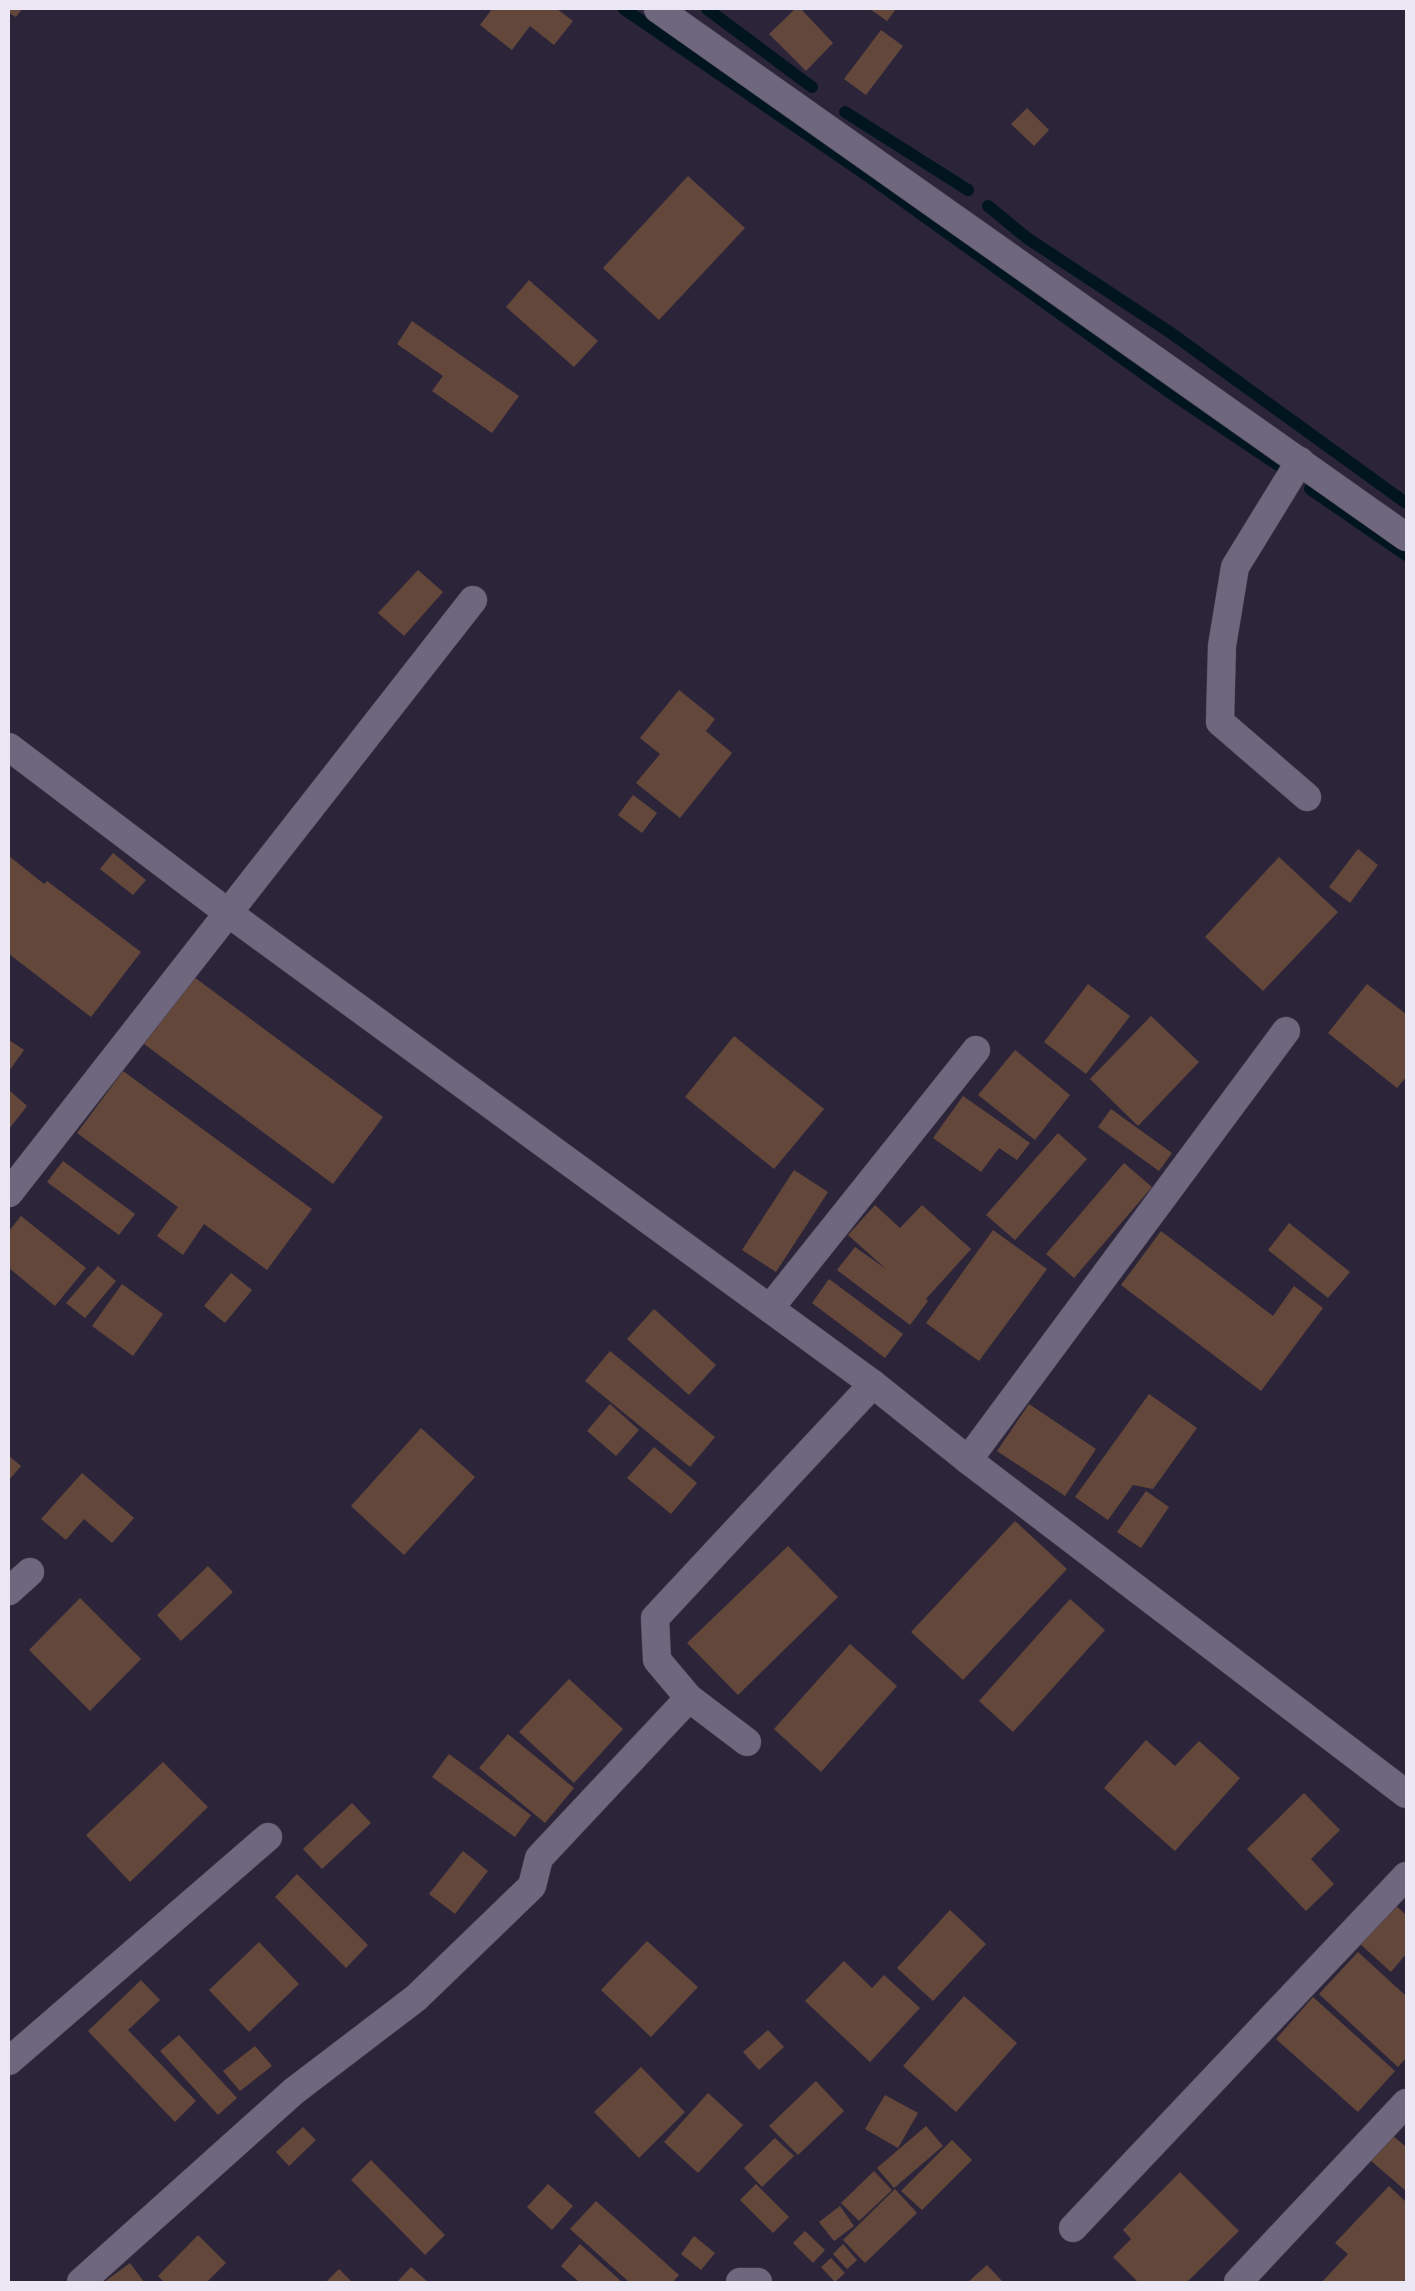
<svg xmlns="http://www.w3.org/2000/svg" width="1415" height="2291" viewBox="0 0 1415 2291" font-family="Commissioner,sans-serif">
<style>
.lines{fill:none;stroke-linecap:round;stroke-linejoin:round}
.stream{stroke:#01151f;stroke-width:12}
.building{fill:#64473b}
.minor-casing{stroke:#484253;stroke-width:29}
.minor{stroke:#6f677e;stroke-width:28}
</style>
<rect width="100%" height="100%" fill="#2c2539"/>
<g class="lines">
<g class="stream">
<polyline points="624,9 868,176 1172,394 1278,465"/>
<polyline points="707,9 812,87"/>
<polyline points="845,112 968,190"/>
<polyline points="988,206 1027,238 1171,333 1406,503"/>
<polyline points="1310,489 1406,555"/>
</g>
</g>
<g class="building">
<polygon points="9,9 22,9 16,17 9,13"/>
<polygon points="492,9 557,9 573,21 554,45 530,26 512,50 480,25"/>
<polygon points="795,9 801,9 833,43 806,71 769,34"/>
<polygon points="870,9 896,9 887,21"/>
<polygon points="881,30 903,46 866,95 844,79"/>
<polygon points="1027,108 1049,130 1034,146 1011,124"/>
<polygon points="688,176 745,228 659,320 603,268"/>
<polygon points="529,280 598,341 574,367 506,307"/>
<polygon points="412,321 519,396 492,433 432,391 443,376 397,344"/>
<polygon points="418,570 443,592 404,636 378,613"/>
<polygon points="679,690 715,719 706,731 732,753 680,818 636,783 660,754 640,738"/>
<polygon points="633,795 657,813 642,833 618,815"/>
<polygon points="1358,849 1378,865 1350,903 1329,887"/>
<polygon points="113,853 146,880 133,895 100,869"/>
<polygon points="9,856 44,884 47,881 141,952 91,1017 9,954"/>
<polygon points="1279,857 1338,912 1263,991 1205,937"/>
<polygon points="194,977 383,1117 333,1184 144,1044"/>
<polygon points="1088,984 1130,1016 1086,1074 1044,1042"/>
<polygon points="1367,984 1406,1014 1406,1077 1397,1088 1328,1033"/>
<polygon points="1151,1016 1199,1062 1138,1126 1090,1079"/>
<polygon points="734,1036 824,1109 774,1169 685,1097"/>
<polygon points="9,1040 24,1050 9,1071"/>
<polygon points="1015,1050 1070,1095 1035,1140 978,1095"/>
<polygon points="123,1071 312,1209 267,1270 204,1224 183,1255 157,1236 178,1207 77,1133"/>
<polygon points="9,1090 27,1106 9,1129"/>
<polygon points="963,1096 1030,1143 1017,1160 999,1148 981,1172 933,1138"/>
<polygon points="1111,1109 1172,1153 1159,1171 1098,1127"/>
<polygon points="1058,1133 1087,1159 1015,1240 986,1215"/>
<polygon points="63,1161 135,1214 119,1235 47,1182"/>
<polygon points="1124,1163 1152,1187 1074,1278 1046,1254"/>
<polygon points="794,1170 828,1192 776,1272 742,1250"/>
<polygon points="875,1205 900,1228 922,1205 971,1249 926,1299 928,1301 910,1325 837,1270 855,1247 886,1269 848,1235"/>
<polygon points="21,1216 86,1268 55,1306 9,1268 9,1231"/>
<polygon points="1289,1223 1350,1272 1328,1298 1268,1250"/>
<polygon points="993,1230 1047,1269 979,1361 926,1323"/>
<polygon points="1161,1231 1273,1316 1294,1286 1323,1308 1261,1391 1121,1285"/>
<polygon points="98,1266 116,1281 85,1318 66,1303"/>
<polygon points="231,1273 252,1290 225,1323 204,1306"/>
<polygon points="829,1279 903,1334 885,1358 812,1303"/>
<polygon points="122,1284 163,1314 133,1356 92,1326"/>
<polygon points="654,1309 716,1365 689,1395 627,1339"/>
<polygon points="610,1351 715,1437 690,1467 585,1381"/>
<polygon points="1149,1394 1197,1428 1153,1489 1133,1485 1108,1520 1075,1497"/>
<polygon points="610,1404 639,1430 616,1456 587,1431"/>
<polygon points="1029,1404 1096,1449 1065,1496 997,1451"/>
<polygon points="421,1428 475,1477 404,1555 351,1506"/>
<polygon points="654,1447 697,1483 671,1514 627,1478"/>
<polygon points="9,1456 21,1466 9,1480"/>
<polygon points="82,1473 134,1518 112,1543 84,1519 66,1540 41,1519"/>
<polygon points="1146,1491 1169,1507 1141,1548 1117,1532"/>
<polygon points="1015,1521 1067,1569 963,1680 911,1632"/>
<polygon points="788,1546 838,1597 738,1695 687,1643"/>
<polygon points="208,1566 233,1592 181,1641 157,1615"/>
<polygon points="80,1598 141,1659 90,1711 29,1650"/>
<polygon points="1070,1599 1105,1630 1013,1732 979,1701"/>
<polygon points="850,1644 897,1686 821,1772 774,1729"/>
<polygon points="569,1679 623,1729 574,1783 519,1732"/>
<polygon points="508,1734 574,1788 545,1823 479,1768"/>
<polygon points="1146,1740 1175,1766 1199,1741 1240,1778 1175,1851 1104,1788"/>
<polygon points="449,1754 531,1815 515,1837 432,1777"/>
<polygon points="163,1762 208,1807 130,1882 86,1835"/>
<polygon points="1304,1793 1340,1830 1311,1859 1334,1884 1306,1911 1247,1849"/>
<polygon points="352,1803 371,1823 322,1869 303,1849"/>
<polygon points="463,1851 488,1871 455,1914 429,1894"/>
<polygon points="297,1874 368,1945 346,1968 275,1897"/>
<polygon points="1394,1904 1406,1915 1406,1954 1391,1972 1359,1943"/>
<polygon points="950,1910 986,1944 933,2001 897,1968"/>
<polygon points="647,1941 698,1987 651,2037 601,1990"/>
<polygon points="259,1942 299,1984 249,2032 209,1990"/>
<polygon points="1358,1952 1406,1996 1406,2058 1398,2067 1319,1994"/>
<polygon points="844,1961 872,1988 884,1975 920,2008 870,2062 805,2001"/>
<polygon points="141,1980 160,2000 128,2030 196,2101 175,2122 88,2031"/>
<polygon points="964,1996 1017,2043 956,2112 903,2066"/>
<polygon points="1313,1997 1395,2071 1358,2112 1276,2039"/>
<polygon points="768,2030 784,2047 759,2070 743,2052"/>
<polygon points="179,2035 237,2098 218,2115 160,2051"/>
<polygon points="255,2046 272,2066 240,2091 223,2071"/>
<polygon points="641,2067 685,2112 639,2158 594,2112"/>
<polygon points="816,2081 844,2111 798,2155 769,2126"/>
<polygon points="708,2093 743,2125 698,2173 664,2142"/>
<polygon points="885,2095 918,2113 898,2148 865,2129"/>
<polygon points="926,2126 943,2146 894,2188 877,2168"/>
<polygon points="303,2127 316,2140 289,2166 276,2152"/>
<polygon points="1392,2135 1406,2147 1406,2191 1370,2160"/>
<polygon points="775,2138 794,2156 762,2187 744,2168"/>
<polygon points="952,2140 972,2160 922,2210 901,2191"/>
<polygon points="371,2160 445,2235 425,2255 351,2180"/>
<polygon points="874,2171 892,2190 859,2221 841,2203"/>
<polygon points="1180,2172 1239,2231 1187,2282 1138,2282 1113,2257 1131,2239 1123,2230"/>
<polygon points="548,2184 573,2206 552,2230 527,2207"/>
<polygon points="756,2184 789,2217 773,2233 740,2200"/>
<polygon points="1389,2186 1406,2202 1406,2282 1322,2282 1348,2254 1335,2243"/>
<polygon points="895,2189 917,2213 865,2263 843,2240"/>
<polygon points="596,2201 679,2275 673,2282 629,2282 570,2229"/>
<polygon points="840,2206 854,2226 834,2241 819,2222"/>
<polygon points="805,2231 825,2250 813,2263 793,2243"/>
<polygon points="198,2235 226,2263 207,2282 164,2282 158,2276"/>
<polygon points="694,2236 715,2253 701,2270 681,2254"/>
<polygon points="580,2244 622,2282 579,2282 561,2266"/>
<polygon points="843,2244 857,2260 847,2269 833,2254"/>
<polygon points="831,2258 845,2273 835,2282 821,2267"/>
<polygon points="130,2263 144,2282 104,2282"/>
<polygon points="987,2265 1003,2282 968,2282"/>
<polygon points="411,2267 428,2282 397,2282"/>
<polygon points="339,2269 352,2282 326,2282"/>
</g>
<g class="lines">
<defs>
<g id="minor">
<polyline points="658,9 1406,537"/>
<polyline points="1300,461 1235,567 1222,646 1220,722 1307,797"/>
<polyline points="9,747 227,912 873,1384 968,1460 1406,1794"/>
<polyline points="9,1193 473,600"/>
<polyline points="770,1308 976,1050"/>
<polyline points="968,1460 1286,1031"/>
<polyline points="9,1591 30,1572"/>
<polyline points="747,1742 689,1698 657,1660 655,1618 873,1384"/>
<polyline points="9,2061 268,1837"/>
<polyline points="1073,2228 1406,1876"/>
<polyline points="81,2282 294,2091 416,1998 532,1886 539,1858 689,1698"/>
<polyline points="740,2282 758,2282"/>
<polyline points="1238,2282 1406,2103"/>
</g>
</defs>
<use href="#minor" class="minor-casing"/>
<use href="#minor" class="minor"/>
</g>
<rect width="1415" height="2291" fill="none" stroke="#ebe7f5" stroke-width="20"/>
</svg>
